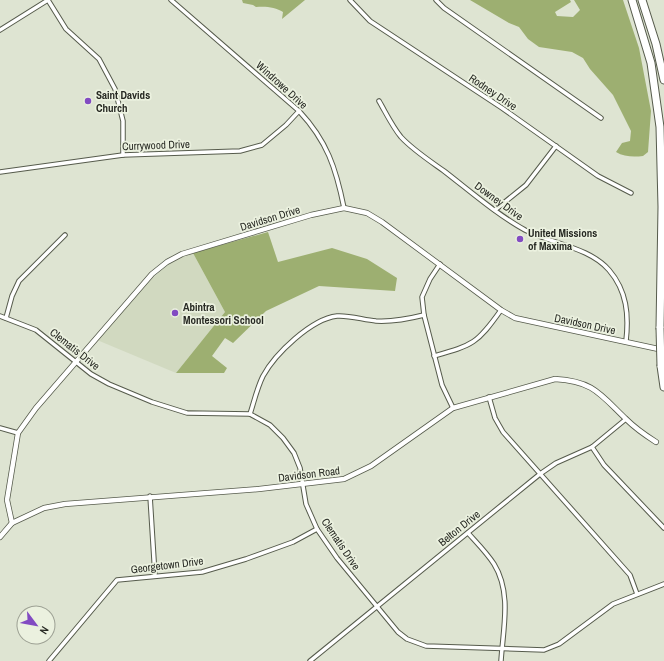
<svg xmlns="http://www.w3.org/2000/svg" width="664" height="661" viewBox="0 0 664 661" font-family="'Archivo Narrow',sans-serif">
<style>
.built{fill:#d1d9c0}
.forest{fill:#9daf71}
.water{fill:#9eb073}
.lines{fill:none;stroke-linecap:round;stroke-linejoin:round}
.minor-casing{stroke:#565b4c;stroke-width:5.5}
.tertiary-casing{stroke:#565b4c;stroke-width:6}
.motorway-casing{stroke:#565b4c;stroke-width:9}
.minor{stroke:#fff;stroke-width:3.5}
.tertiary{stroke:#fff;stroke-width:4.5}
.motorway{stroke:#fff;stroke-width:7}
.motorway-bridge-casing{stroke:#565b4c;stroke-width:9;stroke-linecap:butt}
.motorway-bridge{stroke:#fff;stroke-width:7}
.poi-dot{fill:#824bc2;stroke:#ebf1df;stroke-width:1.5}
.labels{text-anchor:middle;stroke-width:3.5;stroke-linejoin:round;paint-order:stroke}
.street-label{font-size:11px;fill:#272923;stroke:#ebf1df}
.poi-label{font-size:11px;font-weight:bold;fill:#272923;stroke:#ebf1df;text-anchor:start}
</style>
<rect width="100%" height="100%" fill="#dee4d2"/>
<polygon class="built" points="193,253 225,312 176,373 97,340 145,285 172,261"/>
<g class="forest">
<path d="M470,0H570L571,2L555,12L557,16L573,17L580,10L574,0H623L639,48L651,111L648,152L643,156C634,157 624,157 616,152L622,143L630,141L631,131L613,95L590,69L583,58L572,52L539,47L528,39L519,27L509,23Z"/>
<polygon points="268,232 278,262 332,248 367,259 397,278 395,291 319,286 266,311 233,343 225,338 212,356 227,368 224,373 176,373 225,312 193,253"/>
</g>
<path class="water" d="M242,0H305L282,19L283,12C276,7 265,6 256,7L253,5L243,3Z"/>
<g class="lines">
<defs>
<g id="minor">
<polyline points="48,0 66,29 99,59 115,89 123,121 123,155"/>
<path d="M171,0L299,111C327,141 336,168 344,208"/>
<polyline points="350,0 370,21 502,108 598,176 631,193"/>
<polyline points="436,0 444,8 601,118"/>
<polyline points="0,30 48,0"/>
<path d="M379,101C386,113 392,126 401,137C413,150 430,161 444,171C470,191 496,214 525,230C552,244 589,247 609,270C627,291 629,315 626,341"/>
<polyline points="0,172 123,155 240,151 262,145 286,125 299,111"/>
<polyline points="495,210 526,185 556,146"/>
<polyline points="440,264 430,279 422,297 424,315 442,385 453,408"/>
<polyline points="0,316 36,330 91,374 109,384 152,402 187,413 250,414 270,425 283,438 294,453 300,468 306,504 317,529 337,558 398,632 407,639 426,646 544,650 559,644 613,604 664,584"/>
<polyline points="6,318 12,296 19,281 65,235"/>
<path d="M434,356C473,345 477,344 501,310"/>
<polyline points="489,397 495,418 503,432 630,575 637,594"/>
<path d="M250,414C254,402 257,388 263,376C275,354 311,319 337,316C349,315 364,320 376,321C393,322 408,319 424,315"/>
<polyline points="0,428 18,433"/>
<polyline points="592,447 604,465 664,528"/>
<polyline points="150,496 155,576"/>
<path d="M468,533C477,543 487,553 494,564C512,593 503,629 501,661"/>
<polyline points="49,661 117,580 202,572 246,559 293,542 317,529"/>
<polyline points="310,661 540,474 556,463 592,447 626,419"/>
</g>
<g id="tertiary">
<polyline points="12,523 7,500 18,433 36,408 152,274 167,262 182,254 311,215 344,208 367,213 382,222 501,310 515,318 663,350"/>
<path d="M0,537L12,523L44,508L65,504L259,489L344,479L371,466L453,408L555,379C593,381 600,394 626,419C634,427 645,435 656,442"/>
</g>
<g id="motorway">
<polyline points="632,0 651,63 660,127 662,207 660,328"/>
<polyline points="642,0 656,44 664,80"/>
<polyline points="661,366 664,387"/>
</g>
</defs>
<use href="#minor" class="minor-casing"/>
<use href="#tertiary" class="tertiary-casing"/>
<use href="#motorway" class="motorway-casing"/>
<use href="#minor" class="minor"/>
<use href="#tertiary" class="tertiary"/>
<use href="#motorway" class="motorway"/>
<defs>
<polyline id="motorway-bridge" points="660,328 661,366"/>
</defs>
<use href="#motorway-bridge" class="motorway-bridge-casing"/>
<use href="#motorway-bridge" class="motorway-bridge"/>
</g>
<g class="poi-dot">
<circle cx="88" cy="101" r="4"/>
<circle cx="520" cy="239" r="4"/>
<circle cx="175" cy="313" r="4"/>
</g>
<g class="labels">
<g class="street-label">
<text transform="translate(282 85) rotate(42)" y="4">Windrowe Drive</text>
<text transform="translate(493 92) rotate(34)" y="4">Rodney Drive</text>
<text transform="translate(156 145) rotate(-2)" y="4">Currywood Drive</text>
<text transform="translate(499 201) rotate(36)" y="4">Downey Drive</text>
<text transform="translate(270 218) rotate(-17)" y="4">Davidson Drive</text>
<text transform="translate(585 324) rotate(12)" y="4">Davidson Drive</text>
<text transform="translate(75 349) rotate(38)" y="4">Clematis Drive</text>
<text transform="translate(309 474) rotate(-7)" y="4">Davidson Road</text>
<text transform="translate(459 528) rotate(-39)" y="4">Belton Drive</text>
<text transform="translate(341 544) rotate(56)" y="4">Clematis Drive</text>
<text transform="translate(167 565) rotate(-7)" y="4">Georgetown Drive</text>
</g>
<g class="poi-label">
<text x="96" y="99">Saint Davids<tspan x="96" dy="13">Church</tspan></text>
<text x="528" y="237">United Missions<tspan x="528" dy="13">of Maxima</tspan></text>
<text x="183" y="311">Abintra<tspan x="183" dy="13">Montessori School</tspan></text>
</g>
</g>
<g transform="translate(36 625) rotate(122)"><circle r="19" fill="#ebf1df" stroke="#9da194"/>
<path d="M0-3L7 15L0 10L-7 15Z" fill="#824bc2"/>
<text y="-6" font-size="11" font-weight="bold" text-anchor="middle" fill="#272923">N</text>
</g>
</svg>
